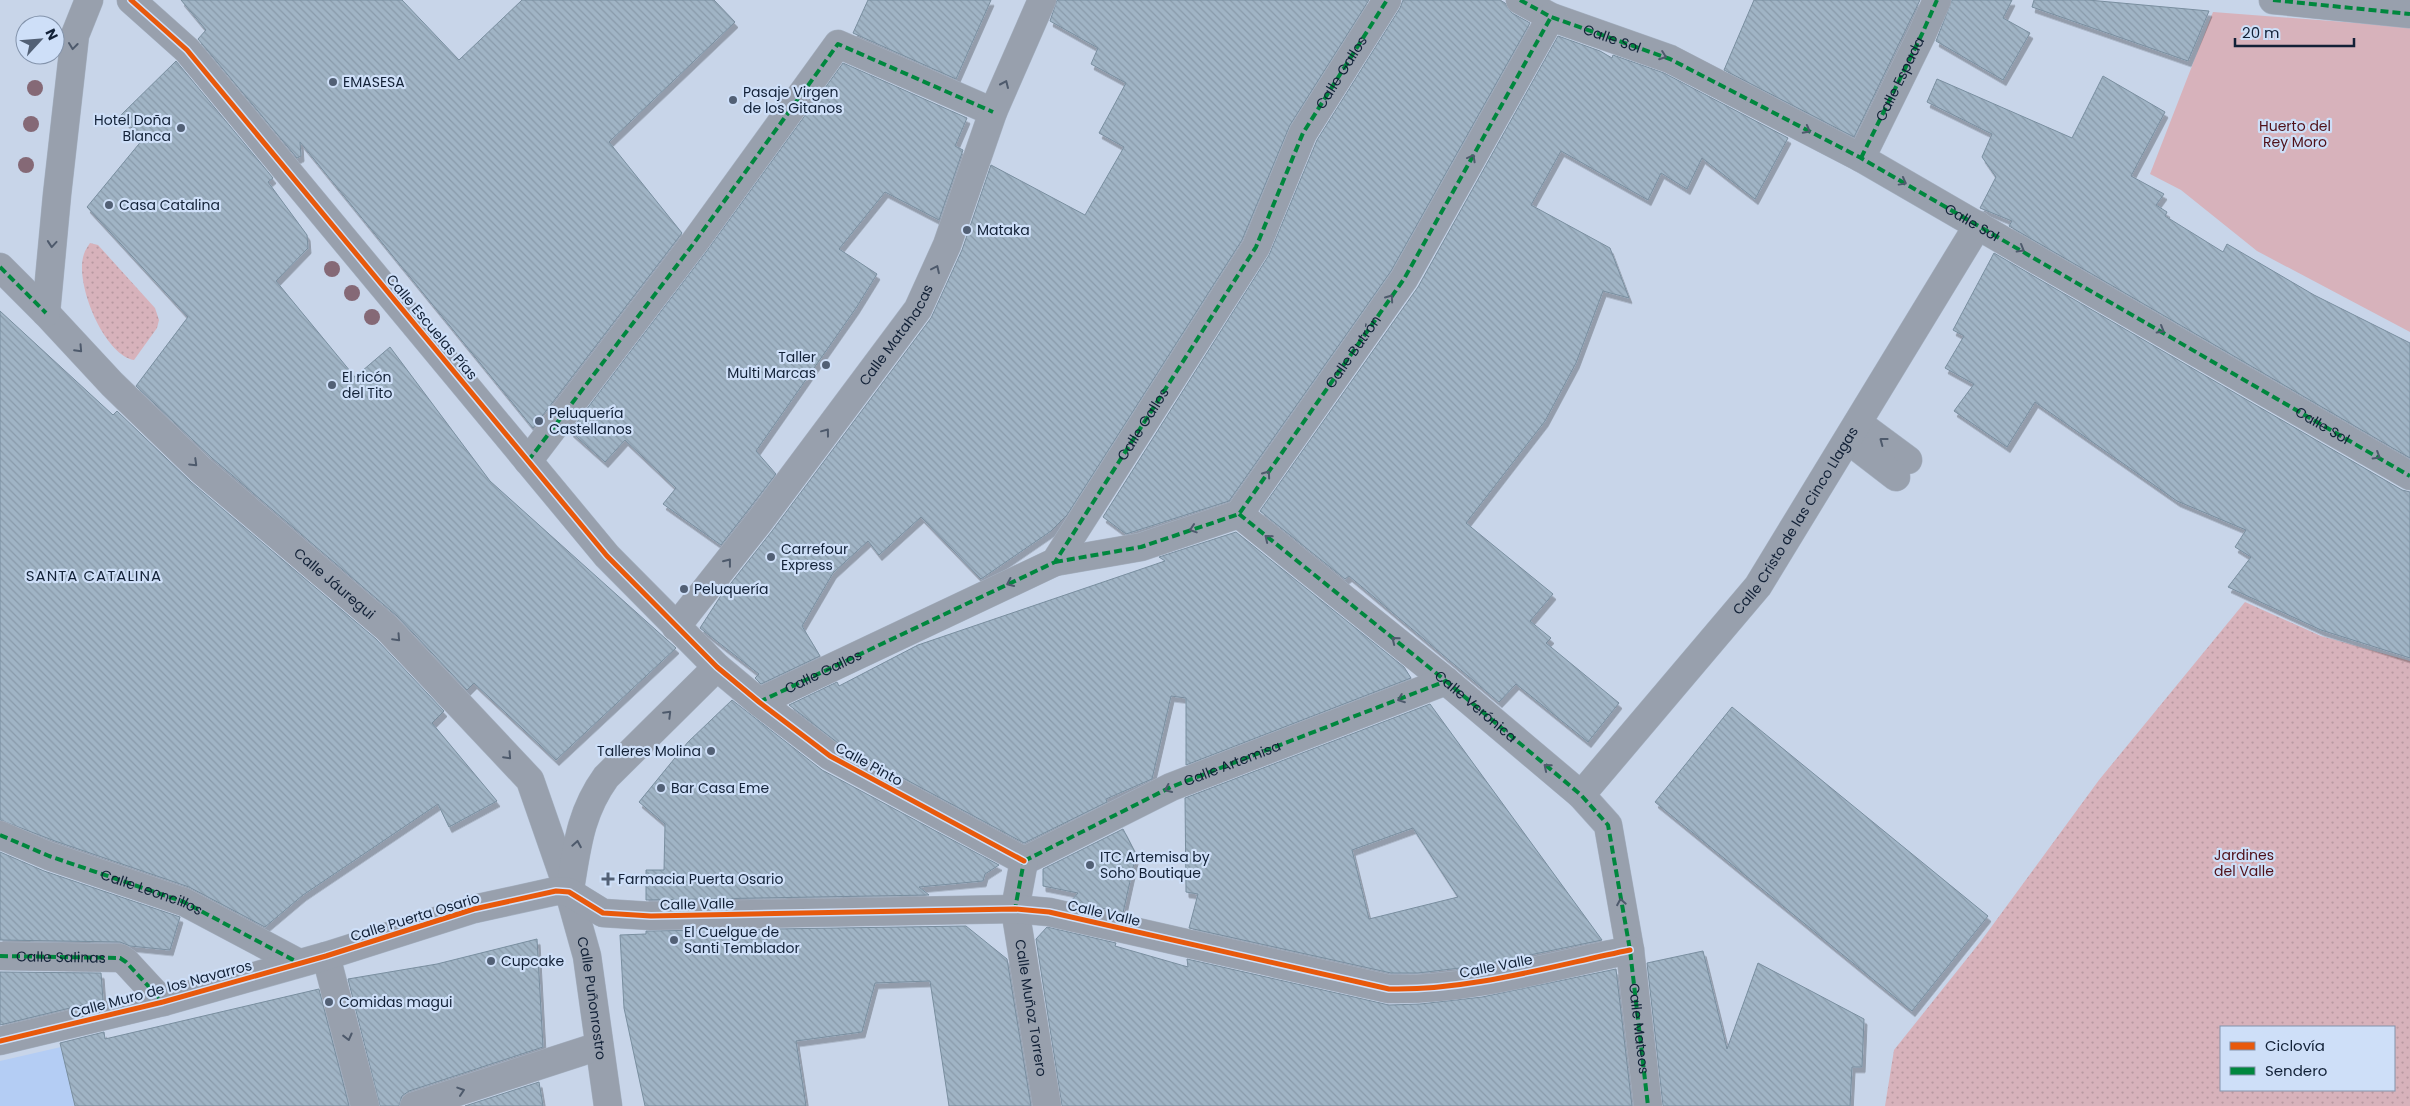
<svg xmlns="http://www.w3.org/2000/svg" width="2410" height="1106" viewBox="0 0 2410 1106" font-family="Poppins,sans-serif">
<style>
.built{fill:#b4cdf4}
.grass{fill:url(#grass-dots);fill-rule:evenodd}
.garden{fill:#d7b2bb}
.building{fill:url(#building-back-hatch);stroke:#798e9f;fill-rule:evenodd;filter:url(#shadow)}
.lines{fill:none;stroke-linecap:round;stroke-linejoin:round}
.minor-casing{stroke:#a6b2c3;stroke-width:29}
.minor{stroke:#98a0ad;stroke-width:28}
.quiet{stroke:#00873e;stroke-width:4;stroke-dasharray:8 4;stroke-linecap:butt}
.cycleway-casing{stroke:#cedff8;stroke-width:8}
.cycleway{stroke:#e8590c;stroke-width:5}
.tree{fill:#856976}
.oneway{stroke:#4e5a6c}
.poi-dot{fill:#526075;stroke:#cedff8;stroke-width:2}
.labels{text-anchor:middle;stroke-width:4.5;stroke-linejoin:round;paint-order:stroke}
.street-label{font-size:14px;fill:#122137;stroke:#cedff8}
.poi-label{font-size:14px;fill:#122137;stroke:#cedff8;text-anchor:start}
.park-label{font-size:14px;fill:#4f1018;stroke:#cedff8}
.neighbourhood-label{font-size:15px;letter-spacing:1px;fill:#122137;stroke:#cedff8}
</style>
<defs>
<pattern id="grass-dots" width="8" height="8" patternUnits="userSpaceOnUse" patternTransform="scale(1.25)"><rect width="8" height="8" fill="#d7b2bb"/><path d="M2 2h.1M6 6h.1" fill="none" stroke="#b899a1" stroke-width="1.8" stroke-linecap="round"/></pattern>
<pattern id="building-back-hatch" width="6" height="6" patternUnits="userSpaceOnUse" patternTransform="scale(1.25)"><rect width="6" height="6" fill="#a0b4c5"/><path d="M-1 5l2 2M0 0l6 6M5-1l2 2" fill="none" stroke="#899aaa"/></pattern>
<filter id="shadow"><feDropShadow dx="3" dy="5.5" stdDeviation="0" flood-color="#0004"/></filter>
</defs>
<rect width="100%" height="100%" fill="#c8d5e9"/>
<polygon class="built" points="61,1047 75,1106 0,1106 0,1061"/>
<g class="grass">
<path d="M90,243L98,245L155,308L159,320L157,328L134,360C103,354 74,281 84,254C85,250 88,246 90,243Z"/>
<path d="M2245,602L2321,636L2410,661V1106H1885L1894,1050L1981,941L2099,780ZM2394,1027V1090H2221V1027Z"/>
</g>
<polygon class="garden" points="2213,12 2410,27 2410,332 2257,251 2181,190 2150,174"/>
<g class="building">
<polygon points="181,0 402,0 459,60 522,0 714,0 735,22 609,142 682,233 533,428 300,142 301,156 297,158 198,39 206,30"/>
<polygon points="868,0 991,0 956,79 853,33"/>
<polygon points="1057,0 1369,0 1290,125 1242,240 1067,515 1051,531 981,579 921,517 879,555 868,541 833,573 802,626 820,656 761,684 755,678 759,674 700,628 720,597 772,531 931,318 962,250 991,165 1085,215 1124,147 1099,133 1126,83 1091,64 1098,48 1050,21"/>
<polygon points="1403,0 1500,0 1505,3 1512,13 1530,23 1391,271 1229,501 1126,534 1103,517 1269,255 1317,140 1400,8"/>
<polygon points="1754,0 1920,0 1854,137 1724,70"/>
<polygon points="1952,0 2012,0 2003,18 2030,33 2003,80 1936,41"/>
<polygon points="2034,0 2088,0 2209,11 2188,61 2032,7"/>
<polygon points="1558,36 1600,51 1612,58 1613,55 1664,73 1788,138 1755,199 1702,158 1687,189 1661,173 1648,200 1561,151 1531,205 1610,248 1629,298 1603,291 1576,363 1545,421 1466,523 1553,594 1530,621 1551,638 1546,643 1619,703 1588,742 1516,684 1499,702 1349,576 1345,579 1260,511 1418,287"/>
<polygon points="176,61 273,178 268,182 307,235 308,248 276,281 355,377 390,347 490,481 676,648 556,760 474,683 467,690 397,616 212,458 136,386 188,317 87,207 143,139 120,116"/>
<polygon points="843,63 967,118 955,146 963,150 939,220 885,192 839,249 877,274 856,308 756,451 776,474 721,545 663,504 676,488 625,440 605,462 570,431 706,252"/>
<polygon points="2103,76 2165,112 2131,176 2164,194 2156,205 2167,212 2165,216 2223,252 2227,244 2314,295 2410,343 2410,458 2009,226 2012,221 1980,208 1996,177 1982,157 1992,134 1927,102 1937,79 2072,138"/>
<polygon points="1994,253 2402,490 2410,492 2410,658 2321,630 2228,587 2251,557 2235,547 2246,530 2177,501 2035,402 2007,447 1954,411 1974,384 1945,368 1964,336 1953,330"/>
<polygon points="0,311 113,415 117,411 191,482 376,639 444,711 432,723 497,801 449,827 438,804 303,895 265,927 189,887 55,841 0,820"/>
<polygon points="1236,532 1404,667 1411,678 1186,765 1186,698 1171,696 1152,779 1106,799 1107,802 1024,843 838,743 789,705 837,682 839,686 918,645 1165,561 1159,557"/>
<polygon points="732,700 822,770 999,865 985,874 983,881 919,887 929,895 646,900 646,870 664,870 665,824 639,802 688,742"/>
<path d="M1430,704L1602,940L1477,966L1418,973H1391L1189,928L1198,894L1186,892L1185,798ZM1413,828L1458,897L1369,919L1352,850Z"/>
<polygon points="1732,707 1988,916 1912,1011 1655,802"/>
<polygon points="1123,829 1136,854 1123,913 1071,901 1078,893 1043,886 1043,869"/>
<polygon points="0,852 44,871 180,917 170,950 130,946 120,942 0,940"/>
<polygon points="966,926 1007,959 1031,1106 949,1106 930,981 875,983 862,1032 796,1041 806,1106 645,1106 624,1008 620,935 646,934 646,931"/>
<polygon points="1047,927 1116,943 1115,946 1188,967 1187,959 1389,1005 1420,1004 1482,997 1616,969 1632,1106 1062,1106 1036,939"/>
<polygon points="537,939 543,1047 409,1091 402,1096 399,1106 380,1106 348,979 437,964"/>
<polygon points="1703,951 1727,1049 1758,963 1864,1019 1862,1067 1852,1067 1850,1106 1663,1106 1647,963"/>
<polygon points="0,972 101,973 103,1000 0,1025"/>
<polygon points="319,989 349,1106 75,1106 60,1043 104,1032 105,1039"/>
<polygon points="539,1082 543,1106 465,1106"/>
</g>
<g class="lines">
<defs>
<g id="minor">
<polyline points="131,0 187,50 607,556 717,667 759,702 830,756 1024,861"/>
<path id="s1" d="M1520,0L1551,17L1670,59L1861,158L2410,476"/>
<polyline points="2273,0 2410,14"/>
<path id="s2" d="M1861,158L1922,34L1937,0"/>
<path id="s3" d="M0,267L46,313L112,384L201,470L387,628L530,780L569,892L587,956L608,1106"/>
<polyline points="46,313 57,195 75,35 89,0"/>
<polyline points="1858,423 1908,460"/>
<polyline points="1848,440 1896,477"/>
<polyline points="528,461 694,243 838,44 993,112"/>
<polyline points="1239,514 1446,681 1581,795 1608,825 1630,950 1648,1106"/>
<path id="s4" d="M1055,562L1141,547L1239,514L1404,279L1551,17"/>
<path id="s5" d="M676,627L759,522L918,309L947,245L993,112L1042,0"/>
<path id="s6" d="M759,702L1055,562L1256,247L1303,133L1387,0"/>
<path id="s7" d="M1581,795L1758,586L1978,225"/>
<path id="s8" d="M0,835L49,856L184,902L299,963"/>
<polyline points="1024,861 1171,787 1446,681"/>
<path id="s9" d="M1024,861L1015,909L1047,1106"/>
<path d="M570,889C577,847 580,813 606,777L717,667"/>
<path id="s10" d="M0,956L120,958L126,962L163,1002"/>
<polyline points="326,956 365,1106"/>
<path d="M0,1041L163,1002L326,956L474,909L556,891L569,892L603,913L651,916L1015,909L1049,912L1389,989C1468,991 1552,966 1630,950"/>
<polyline points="414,1106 599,1046"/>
</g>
</defs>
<use href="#minor" class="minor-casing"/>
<use href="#minor" class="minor"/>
<g class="quiet">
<polyline points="1520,0 1551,17 1670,59 1861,158 2410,476"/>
<polyline points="2273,0 2410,14"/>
<polyline points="1861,158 1922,34 1937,0"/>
<polyline points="0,267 46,313"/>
<polyline points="528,461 694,243 838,44 993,112"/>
<path id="s11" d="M1239,514L1446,681L1581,795L1608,825L1630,950L1648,1106"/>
<polyline points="1055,562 1141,547 1239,514 1404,279 1551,17"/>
<polyline points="759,702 1055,562 1256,247 1303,133 1387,0"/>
<polyline points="0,835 49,856 184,902 299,963"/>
<path id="s12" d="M1024,861L1171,787L1446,681"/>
<polyline points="1018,910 1015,909 1024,861"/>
<polyline points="0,956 120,958 126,962 163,1002"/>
</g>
<defs>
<g id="cycleway">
<polyline points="131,0 187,50 607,556 717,667 759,702 830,756 1024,861"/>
<path d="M0,1041L163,1002L326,956L474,909L556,891L569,892L603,913L651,916L1015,909L1049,912L1389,989C1468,991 1552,966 1630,950"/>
</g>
</defs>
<use href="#cycleway" class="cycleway-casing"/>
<use href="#cycleway" class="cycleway"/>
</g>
<g class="tree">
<circle cx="35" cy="88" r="8"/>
<circle cx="31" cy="124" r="8"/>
<circle cx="26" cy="165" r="8"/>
<circle cx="332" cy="269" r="8"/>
<circle cx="352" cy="293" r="8"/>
<circle cx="372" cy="317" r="8"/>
</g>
<defs><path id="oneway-chevron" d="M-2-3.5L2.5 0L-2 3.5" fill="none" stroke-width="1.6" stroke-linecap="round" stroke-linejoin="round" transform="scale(1.25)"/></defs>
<g class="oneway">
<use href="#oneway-chevron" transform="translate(73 46) rotate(97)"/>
<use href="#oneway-chevron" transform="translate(1663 56) rotate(20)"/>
<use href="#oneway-chevron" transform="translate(1005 84) rotate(-66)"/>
<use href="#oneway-chevron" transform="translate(1807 130) rotate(28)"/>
<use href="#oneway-chevron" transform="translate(1472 158) rotate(-61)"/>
<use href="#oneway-chevron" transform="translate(1903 182) rotate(29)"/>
<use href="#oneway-chevron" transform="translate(52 244) rotate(95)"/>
<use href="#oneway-chevron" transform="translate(2021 249) rotate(30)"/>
<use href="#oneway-chevron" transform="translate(936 269) rotate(-65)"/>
<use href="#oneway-chevron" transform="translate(1390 298) rotate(-55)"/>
<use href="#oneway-chevron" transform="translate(2161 330) rotate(30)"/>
<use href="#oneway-chevron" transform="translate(79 349) rotate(47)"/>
<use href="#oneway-chevron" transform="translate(826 432) rotate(-53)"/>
<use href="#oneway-chevron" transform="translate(1883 441) rotate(-143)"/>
<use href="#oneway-chevron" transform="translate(2377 456) rotate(31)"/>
<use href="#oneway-chevron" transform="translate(194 463) rotate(44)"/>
<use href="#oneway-chevron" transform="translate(1267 474) rotate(-55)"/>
<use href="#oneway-chevron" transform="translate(1193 529) rotate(162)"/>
<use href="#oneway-chevron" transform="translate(1268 538) rotate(-141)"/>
<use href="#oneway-chevron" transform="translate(728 562) rotate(-52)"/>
<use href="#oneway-chevron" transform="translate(1010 583) rotate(155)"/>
<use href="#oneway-chevron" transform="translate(397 638) rotate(47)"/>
<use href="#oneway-chevron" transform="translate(1395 640) rotate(-141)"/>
<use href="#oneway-chevron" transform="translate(1401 699) rotate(159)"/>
<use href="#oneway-chevron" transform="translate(668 714) rotate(-45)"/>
<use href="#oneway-chevron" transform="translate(508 756) rotate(47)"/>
<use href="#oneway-chevron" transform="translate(1547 767) rotate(-140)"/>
<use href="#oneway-chevron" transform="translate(1168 789) rotate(155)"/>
<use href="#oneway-chevron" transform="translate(577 844) rotate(-80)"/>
<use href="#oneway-chevron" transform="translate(1621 902) rotate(-100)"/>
<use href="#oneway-chevron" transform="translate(348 1037) rotate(76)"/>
<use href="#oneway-chevron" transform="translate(461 1091) rotate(-18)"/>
</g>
<g class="poi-dot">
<circle cx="333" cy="82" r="5"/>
<circle cx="733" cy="100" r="5"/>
<circle cx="181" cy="128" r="5"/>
<circle cx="109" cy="205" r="5"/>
<circle cx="967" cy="230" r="5"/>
<circle cx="826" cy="365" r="5"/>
<circle cx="332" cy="385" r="5"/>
<circle cx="539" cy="421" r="5"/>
<circle cx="771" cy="557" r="5"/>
<circle cx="684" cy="589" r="5"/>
<circle cx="711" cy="751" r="5"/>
<circle cx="661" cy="788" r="5"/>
<circle cx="1090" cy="865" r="5"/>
<path d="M605.5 871.5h5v5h5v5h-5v5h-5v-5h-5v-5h5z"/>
<circle cx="674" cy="940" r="5"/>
<circle cx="491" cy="961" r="5"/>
<circle cx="329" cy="1002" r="5"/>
</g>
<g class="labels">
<g class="street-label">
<text dy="5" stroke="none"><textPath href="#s1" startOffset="100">Calle Sol</textPath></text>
<text dy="5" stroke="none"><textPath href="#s6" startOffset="896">Calle Gallos</textPath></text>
<text dy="5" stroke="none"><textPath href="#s2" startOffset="88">Calle Espada</textPath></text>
<text dy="5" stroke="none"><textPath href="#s1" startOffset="505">Calle Sol</textPath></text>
<text transform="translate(432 327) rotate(50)" y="5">Calle Escuelas Pías</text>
<text dy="5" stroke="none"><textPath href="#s5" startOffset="366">Calle Matahacas</textPath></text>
<text dy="5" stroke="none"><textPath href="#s4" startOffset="389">Calle Butrón</textPath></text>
<text dy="5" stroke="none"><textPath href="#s6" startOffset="491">Calle Gallos</textPath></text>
<text dy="5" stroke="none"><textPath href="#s1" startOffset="910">Calle Sol</textPath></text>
<text dy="5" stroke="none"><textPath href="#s7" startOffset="349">Calle Cristo de las Cinco Llagas</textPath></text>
<text dy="5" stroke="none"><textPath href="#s3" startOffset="461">Calle Jáuregui</textPath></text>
<text dy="5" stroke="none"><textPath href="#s6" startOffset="71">Calle Gallos</textPath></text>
<text dy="5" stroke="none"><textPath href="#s11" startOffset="305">Calle Verónica</textPath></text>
<text transform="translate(869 764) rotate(29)" y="5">Calle Pinto</text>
<text dy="5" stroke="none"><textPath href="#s12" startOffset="230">Calle Artemisa</textPath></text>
<text dy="5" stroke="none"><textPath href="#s8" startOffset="162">Calle Leoncillos</textPath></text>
<text transform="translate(697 904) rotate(-1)" y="5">Calle Valle</text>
<text transform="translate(1104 913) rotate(13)" y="5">Calle Valle</text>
<text transform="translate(415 917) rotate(-17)" y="5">Calle Puerta Osario</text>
<text dy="5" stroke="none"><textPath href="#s10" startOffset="61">Calle Salinas</textPath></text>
<text transform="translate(1496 966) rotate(-11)" y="5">Calle Valle</text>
<text transform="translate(161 989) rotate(-15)" y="5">Calle Muro de los Navarros</text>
<text dy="5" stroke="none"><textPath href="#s3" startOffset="966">Calle Puñonrostro</textPath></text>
<text dy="5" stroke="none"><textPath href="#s9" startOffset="149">Calle Muñoz Torrero</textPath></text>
<text dy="5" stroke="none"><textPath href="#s11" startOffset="689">Calle Mateos</textPath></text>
</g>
<g class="poi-label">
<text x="343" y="87">EMASESA</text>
<text x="743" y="97">Pasaje Virgen<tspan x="743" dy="16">de los Gitanos</tspan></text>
<text x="171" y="125" text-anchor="end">Hotel Doña<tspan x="171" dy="16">Blanca</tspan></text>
<text x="119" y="210">Casa Catalina</text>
<text x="977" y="235">Mataka</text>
<text x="816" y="362" text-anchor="end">Taller<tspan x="816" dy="16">Multi Marcas</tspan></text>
<text x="342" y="382">El ricón<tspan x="342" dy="16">del Tito</tspan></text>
<text x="549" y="418">Peluquería<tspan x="549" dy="16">Castellanos</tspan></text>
<text x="781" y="554">Carrefour<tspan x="781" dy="16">Express</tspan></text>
<text x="694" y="594">Peluquería</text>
<text x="701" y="756" text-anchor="end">Talleres Molina</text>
<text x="671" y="793">Bar Casa Eme</text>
<text x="1100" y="862">ITC Artemisa by<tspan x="1100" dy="16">Soho Boutique</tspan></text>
<text x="618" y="884">Farmacia Puerta Osario</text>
<text x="684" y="937">El Cuelgue de<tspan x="684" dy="16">Santi Temblador</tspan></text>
<text x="501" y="966">Cupcake</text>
<text x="339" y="1007">Comidas magui</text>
</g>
<g class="park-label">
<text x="2295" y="131">Huerto del<tspan x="2295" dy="16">Rey Moro</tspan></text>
<text x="2244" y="860">Jardines<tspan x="2244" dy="16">del Valle</tspan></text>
</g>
<g class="neighbourhood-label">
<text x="94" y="581">SANTA CATALINA</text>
</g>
</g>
<rect x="2220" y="1026" width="175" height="65" fill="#cedff8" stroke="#8393ab"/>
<rect x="2230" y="1042" width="25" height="8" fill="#e8590c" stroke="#8393ab"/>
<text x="2265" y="1051" font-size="15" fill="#122137">Ciclovía</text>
<rect x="2230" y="1067" width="25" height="8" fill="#00873e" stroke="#8393ab"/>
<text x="2265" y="1076" font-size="15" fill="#122137">Sendero</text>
<g transform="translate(40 40) rotate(64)"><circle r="24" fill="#cedff8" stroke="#8393ab"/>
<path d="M0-4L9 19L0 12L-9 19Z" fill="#526075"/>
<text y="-8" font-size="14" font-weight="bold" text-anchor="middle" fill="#122137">N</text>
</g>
<path d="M2235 38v8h119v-8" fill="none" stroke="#122137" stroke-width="2.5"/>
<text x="2242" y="38" font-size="15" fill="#122137" stroke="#cedff8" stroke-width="4" paint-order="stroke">20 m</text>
</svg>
